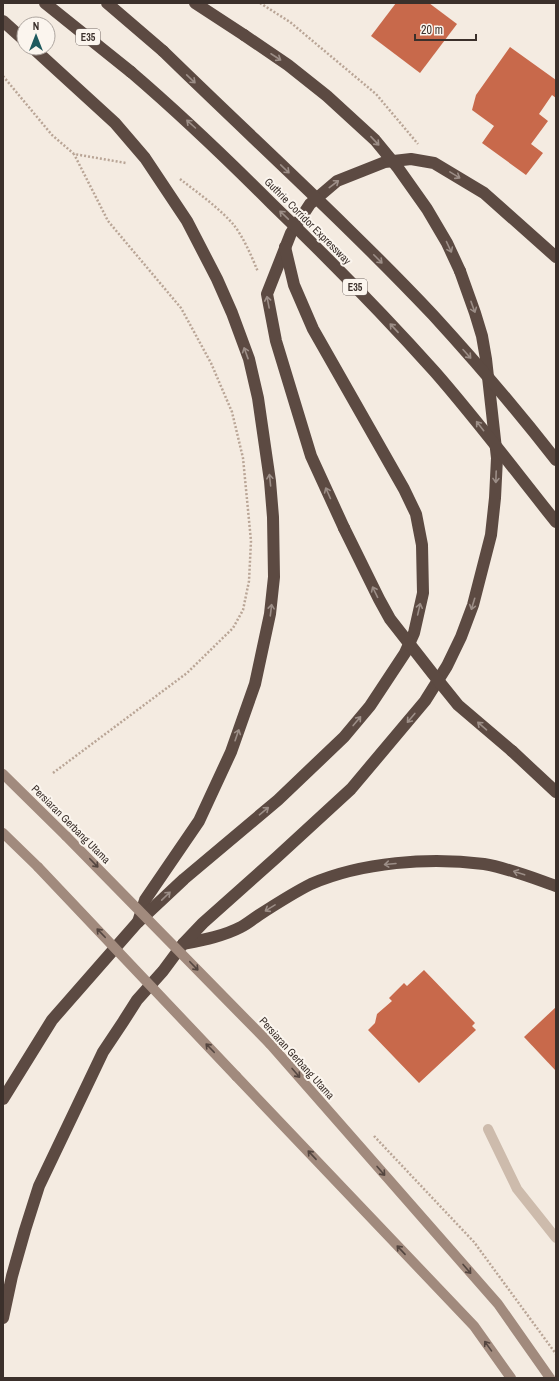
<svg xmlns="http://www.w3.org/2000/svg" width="559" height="1381" viewBox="0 0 559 1381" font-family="'Archivo Narrow',sans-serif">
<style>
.building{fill:#c8694b}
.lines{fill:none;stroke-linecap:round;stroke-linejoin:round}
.path{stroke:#b9a596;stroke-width:2.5;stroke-dasharray:2 2;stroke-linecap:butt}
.street{stroke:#cdbbac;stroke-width:10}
.secondary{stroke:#a18a7d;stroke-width:10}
.highway{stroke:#5c4a42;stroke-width:12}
.secondary-bridge{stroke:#a18a7d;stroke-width:10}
.highway-bridge{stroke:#5c4a42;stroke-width:12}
.oneway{stroke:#9c8e87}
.oneway2{stroke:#544640}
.labels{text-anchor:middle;stroke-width:4;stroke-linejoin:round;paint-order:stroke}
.shield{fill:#fbf5ee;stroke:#756b66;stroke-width:1}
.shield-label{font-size:10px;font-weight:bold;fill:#3b302b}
.street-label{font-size:11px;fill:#3b302b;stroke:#fbf5ee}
</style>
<rect width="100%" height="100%" fill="#f4ebe1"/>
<g class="building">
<polygon points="396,3 429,3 457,24 420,73 371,36"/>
<polygon points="510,47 556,80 556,98 552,95 539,114 548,121 531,144 543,153 526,175 482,143 494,126 472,110 476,95"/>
<polygon points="424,970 475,1023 472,1026 476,1030 419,1083 368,1030 375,1023 377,1014 392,1001 389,998 404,983 407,986"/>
<polygon points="556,1007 556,1071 524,1037"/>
</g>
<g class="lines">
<g class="path">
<polyline points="260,3 290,22 376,94 418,144"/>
<polyline points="3,76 52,135 74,154 126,163"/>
<path d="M180,179C198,193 218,207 233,224C243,236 252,257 258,272"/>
<polyline points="53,773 187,673 233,628 243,610 249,581 251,541 243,458 232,412 211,363 181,308 108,221 74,154"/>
<polyline points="374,1136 474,1242 556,1354"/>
</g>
<polyline class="street" points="488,1129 517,1189 556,1238"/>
<g class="secondary">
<polyline points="3,774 66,836"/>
<polyline points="3,833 38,867"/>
<polyline points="270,1044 498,1304 550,1378"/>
<polyline points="236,1076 474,1326 511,1378"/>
</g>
<g class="highway">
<polyline points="45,3 131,72"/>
<polyline points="107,3 163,51"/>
<polyline points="195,3 244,35"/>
<polyline points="3,21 24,40"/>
<polyline points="33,48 115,123 145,158 187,221 217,279 232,313 249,359 258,398 270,481 273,517 274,577 270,614 255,684 231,752 199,821 145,900 138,922"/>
<polyline points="344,528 311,456 276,341 267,294 291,233 310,204 337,181 385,162 411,159 434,163 484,193 556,257"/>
<polyline points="512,751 556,792"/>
<path d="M183,944C203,940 224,936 241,927C247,924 253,919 259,915C276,904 293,893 311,884C362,862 429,857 484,864C508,868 533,878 556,886"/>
<polyline points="3,1099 52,1020 137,923 184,879 278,800 344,737 370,706 405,653 414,633 423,593 422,545 416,514 404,489 313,329 294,285 285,247"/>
<polyline points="3,1318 12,1276 25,1230 39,1186 103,1052 123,1022 137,1000 163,971 183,944 203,923 277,857 351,789 425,701 447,666 461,637 473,605 491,535 495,498 497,458 486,359 482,336 475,313 460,271"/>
</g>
<g class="secondary-bridge">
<polyline points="66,836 270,1044"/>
<polyline points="38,867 236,1076"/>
</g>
<g class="highway-bridge">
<polyline points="244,35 288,65 327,96 375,140 398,168 427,209 447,243 460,271"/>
<path d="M163,51C253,139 347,224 433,315C476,362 517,410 556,460"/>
<path d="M131,72C180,114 226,158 272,204C328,258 383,314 435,372C477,420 516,472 556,522"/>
<polyline points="344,528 379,599 390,619 433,674 458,705 512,751"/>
</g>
</g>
<defs><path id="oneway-shaft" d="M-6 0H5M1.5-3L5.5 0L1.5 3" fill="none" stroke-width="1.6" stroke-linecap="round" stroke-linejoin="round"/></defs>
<g class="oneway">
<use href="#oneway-shaft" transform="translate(276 57) rotate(33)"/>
<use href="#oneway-shaft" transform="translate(191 79) rotate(44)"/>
<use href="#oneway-shaft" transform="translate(191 124) rotate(-138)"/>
<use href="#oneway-shaft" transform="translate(375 141) rotate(47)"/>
<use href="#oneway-shaft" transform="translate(285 169) rotate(44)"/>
<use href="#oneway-shaft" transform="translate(455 175) rotate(31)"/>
<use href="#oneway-shaft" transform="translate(334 184) rotate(-37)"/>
<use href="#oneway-shaft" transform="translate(284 215) rotate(-136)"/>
<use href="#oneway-shaft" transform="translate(449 247) rotate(65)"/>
<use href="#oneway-shaft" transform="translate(378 259) rotate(45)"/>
<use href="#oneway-shaft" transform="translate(268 302) rotate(-101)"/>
<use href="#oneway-shaft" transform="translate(473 307) rotate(70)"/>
<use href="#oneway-shaft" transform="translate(394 328) rotate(-133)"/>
<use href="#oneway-shaft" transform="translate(246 353) rotate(-110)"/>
<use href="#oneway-shaft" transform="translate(467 354) rotate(48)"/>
<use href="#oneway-shaft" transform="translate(480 426) rotate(-128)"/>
<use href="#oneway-shaft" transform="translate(496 477) rotate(92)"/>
<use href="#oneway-shaft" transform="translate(270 480) rotate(-96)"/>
<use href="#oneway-shaft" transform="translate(328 493) rotate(-114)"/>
<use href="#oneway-shaft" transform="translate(375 592) rotate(-116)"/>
<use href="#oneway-shaft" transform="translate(473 604) rotate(107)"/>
<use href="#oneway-shaft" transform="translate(419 609) rotate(-77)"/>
<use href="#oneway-shaft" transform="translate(271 610) rotate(-83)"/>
<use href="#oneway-shaft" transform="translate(411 718) rotate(130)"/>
<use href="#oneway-shaft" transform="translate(357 721) rotate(-50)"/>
<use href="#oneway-shaft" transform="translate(482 726) rotate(-139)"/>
<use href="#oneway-shaft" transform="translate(237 735) rotate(-71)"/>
<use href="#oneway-shaft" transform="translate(264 811) rotate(-40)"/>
<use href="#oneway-shaft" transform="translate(390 864) rotate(175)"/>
<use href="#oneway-shaft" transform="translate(519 873) rotate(-162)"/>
<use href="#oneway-shaft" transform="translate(166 896) rotate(-44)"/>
<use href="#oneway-shaft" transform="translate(270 908) rotate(148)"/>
</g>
<g class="oneway2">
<use href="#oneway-shaft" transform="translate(94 863) rotate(46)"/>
<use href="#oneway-shaft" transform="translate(101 933) rotate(-134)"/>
<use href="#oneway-shaft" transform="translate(194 966) rotate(46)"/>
<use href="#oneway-shaft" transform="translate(210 1048) rotate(-134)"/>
<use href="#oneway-shaft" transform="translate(296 1073) rotate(49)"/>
<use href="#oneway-shaft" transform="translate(312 1155) rotate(-133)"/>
<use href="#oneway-shaft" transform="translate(381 1171) rotate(49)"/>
<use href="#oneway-shaft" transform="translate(401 1250) rotate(-133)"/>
<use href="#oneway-shaft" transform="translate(467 1269) rotate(49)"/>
<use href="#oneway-shaft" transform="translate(488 1346) rotate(-126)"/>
</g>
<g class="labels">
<g class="shield">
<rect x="76" y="29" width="24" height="16" rx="3"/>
<rect x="343" y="279" width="24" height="16" rx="3"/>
</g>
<g class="shield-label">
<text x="88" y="41">E35</text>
<text x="355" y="291">E35</text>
</g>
<g class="street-label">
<text transform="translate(308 221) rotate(45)" y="4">Guthrie Corridor Expressway</text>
<text transform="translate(71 824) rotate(45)" y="4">Persiaran Gerbang Utama</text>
<text transform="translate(297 1058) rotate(48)" y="4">Persiaran Gerbang Utama</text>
</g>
</g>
<rect width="559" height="1381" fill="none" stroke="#3b302b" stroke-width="8"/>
<g transform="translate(36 36)"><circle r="19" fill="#fbf5ee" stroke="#aea6a0"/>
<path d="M0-3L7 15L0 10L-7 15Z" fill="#1f5a5e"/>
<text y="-6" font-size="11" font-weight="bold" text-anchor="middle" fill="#3b302b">N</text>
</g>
<path d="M415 34v6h61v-6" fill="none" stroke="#3b302b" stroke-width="2"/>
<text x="421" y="34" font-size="12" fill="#3b302b" stroke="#fbf5ee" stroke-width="3" paint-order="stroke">20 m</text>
</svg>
